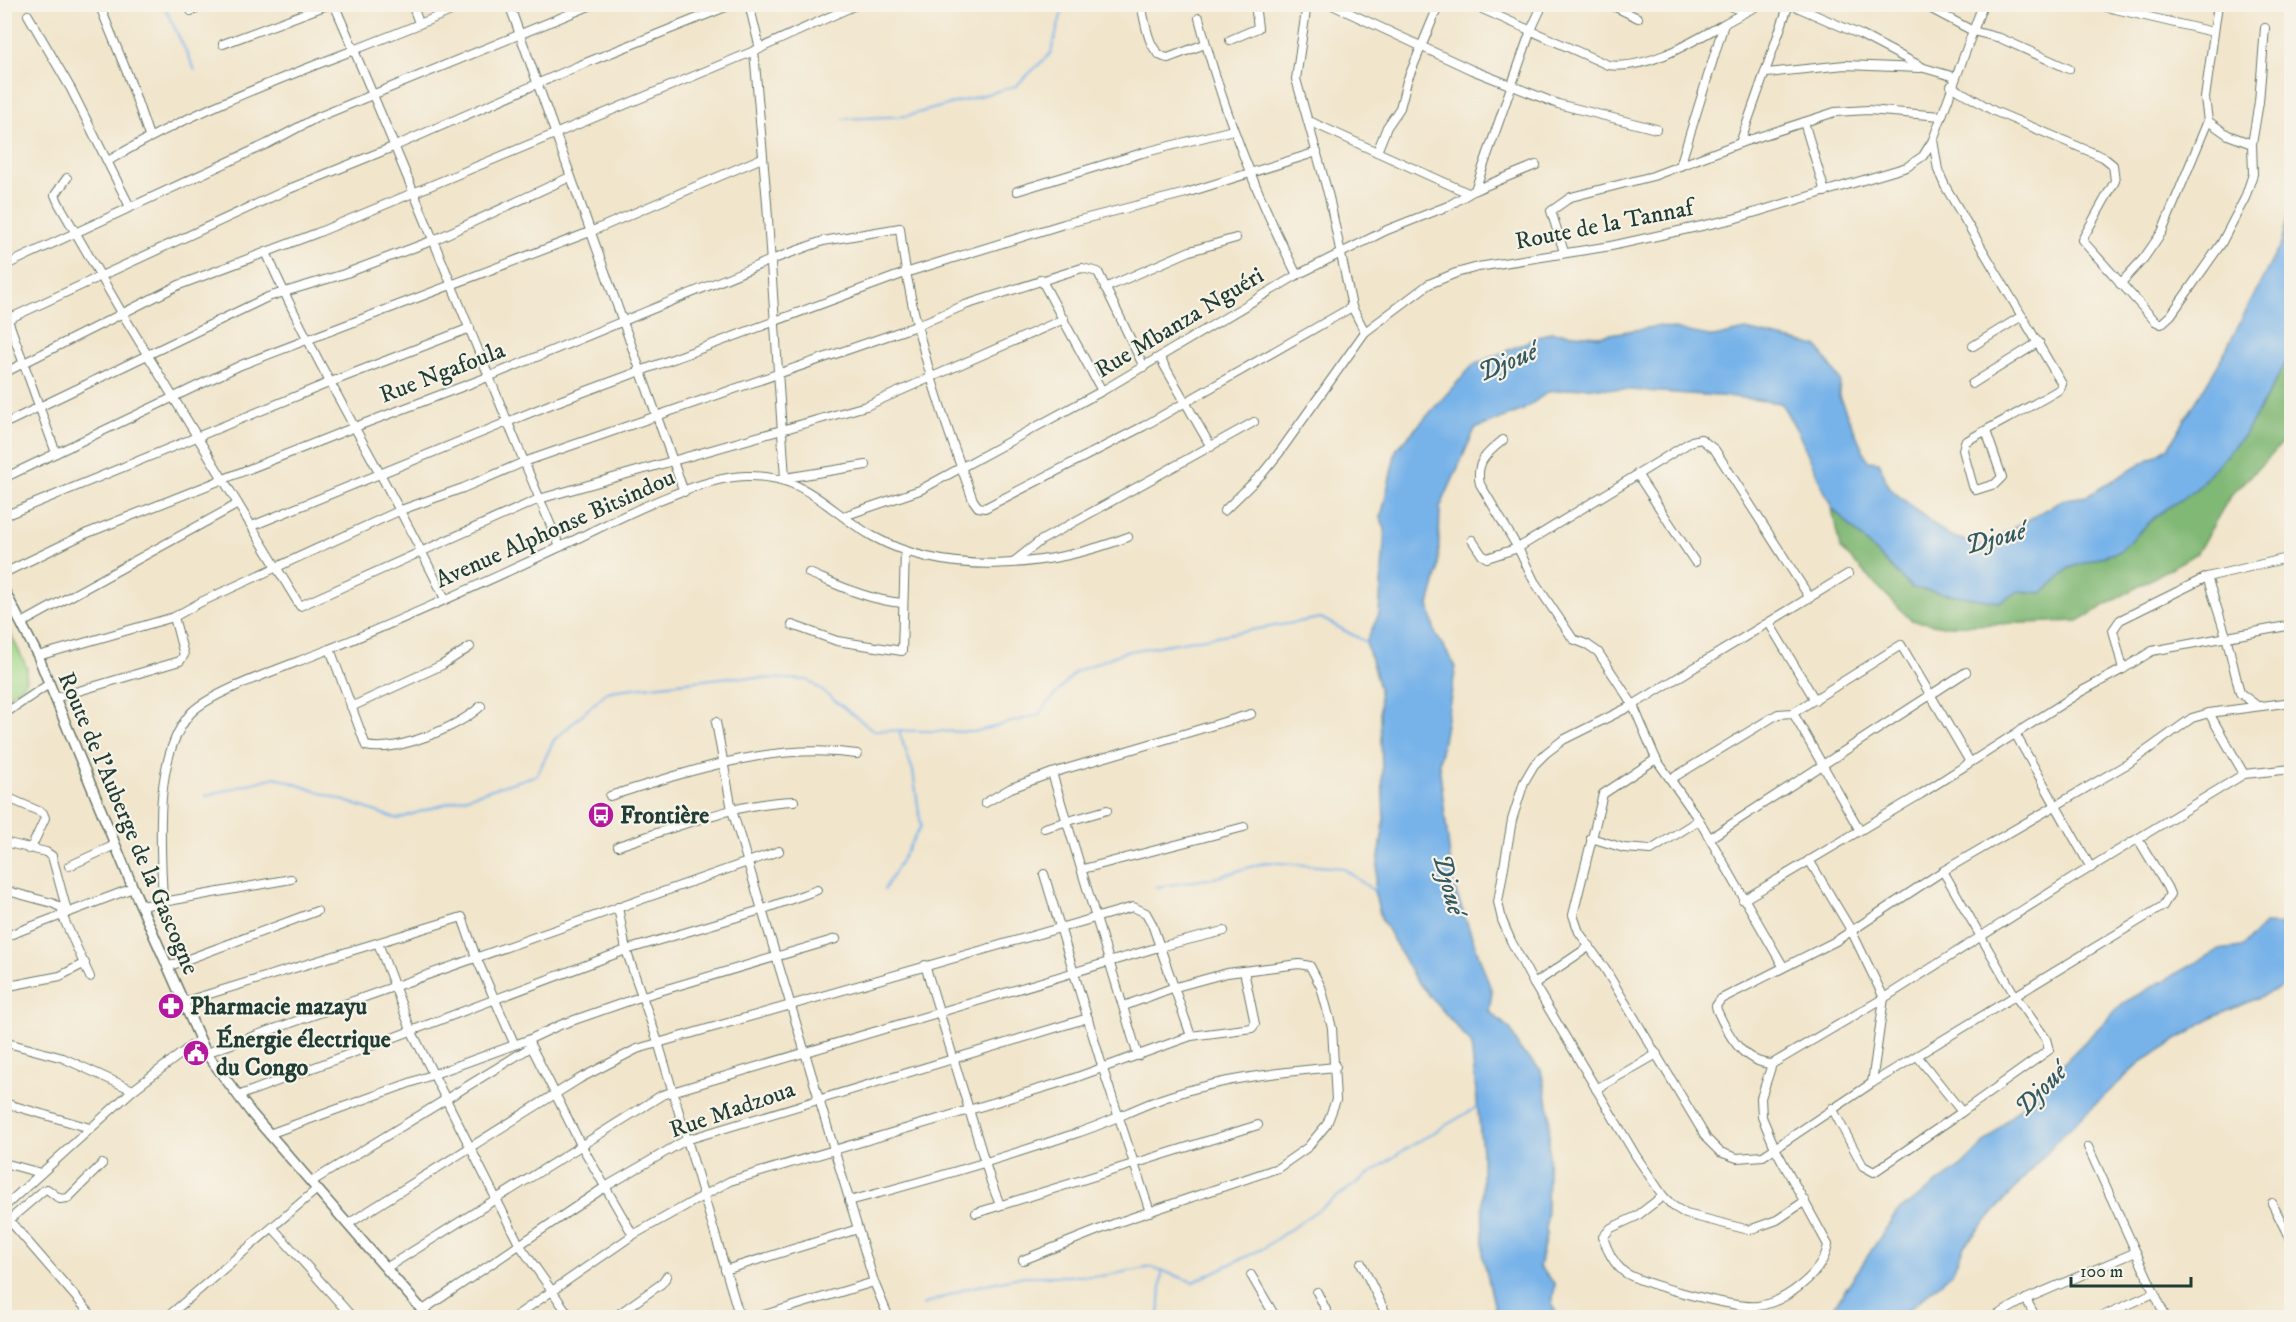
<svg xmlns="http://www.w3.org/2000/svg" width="2296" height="1322" viewBox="0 0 2296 1322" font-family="'IM FELL DW Pica',serif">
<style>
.green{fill:#a0d789;stroke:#608a5e;stroke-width:1.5}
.forest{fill:#80b875;stroke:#507a54;stroke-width:1.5}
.water{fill:#77b2e9;stroke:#4b788e;stroke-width:1.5}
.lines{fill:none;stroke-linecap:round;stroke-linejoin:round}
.stream{stroke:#77b2e9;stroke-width:2}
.minor-casing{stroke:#687869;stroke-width:10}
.tertiary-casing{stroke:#687869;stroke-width:12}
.minor{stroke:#fff;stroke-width:8}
.tertiary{stroke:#fff;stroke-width:9}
.labels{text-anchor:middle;stroke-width:4.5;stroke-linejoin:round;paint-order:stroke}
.street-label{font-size:24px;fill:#1f3d34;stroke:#f7f3e8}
.poi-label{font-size:24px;font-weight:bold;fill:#1f3d34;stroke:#f7f3e8;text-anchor:start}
.water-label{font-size:26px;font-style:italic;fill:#355a61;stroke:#f7f3e8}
</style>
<rect width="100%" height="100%" fill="#f7f3e8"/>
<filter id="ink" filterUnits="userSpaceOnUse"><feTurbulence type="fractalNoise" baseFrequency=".0167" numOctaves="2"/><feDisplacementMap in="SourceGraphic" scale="12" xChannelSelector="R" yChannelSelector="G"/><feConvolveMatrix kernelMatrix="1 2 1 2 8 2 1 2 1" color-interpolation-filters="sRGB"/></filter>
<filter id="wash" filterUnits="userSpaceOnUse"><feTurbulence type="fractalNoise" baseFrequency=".008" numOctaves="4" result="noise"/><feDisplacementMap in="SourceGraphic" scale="24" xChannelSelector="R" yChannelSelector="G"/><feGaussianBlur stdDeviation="1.35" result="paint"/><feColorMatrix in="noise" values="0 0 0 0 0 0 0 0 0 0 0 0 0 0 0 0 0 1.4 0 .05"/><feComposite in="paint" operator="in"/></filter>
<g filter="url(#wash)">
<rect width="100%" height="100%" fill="#f1e5cb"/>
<polygon class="green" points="4,620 27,668 25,683 5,699"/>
<polygon class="forest" points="2291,354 2291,434 2229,498 2197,553 2078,621 1943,626 1911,620 1840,548 1832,508 1912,588 1998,602 2019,591 2043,593 2069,568 2120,551 2156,516 2196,489 2245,434"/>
<g class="water">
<polygon points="2291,199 2291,354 2245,434 2196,489 2156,516 2120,551 2069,568 2043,593 2019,591 1999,602 1912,588 1832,508 1798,432 1781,403 1734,397 1585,387 1548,392 1523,410 1475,429 1440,508 1438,572 1429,605 1435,633 1456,667 1439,763 1453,884 1492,992 1489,1011 1511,1030 1520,1050 1541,1070 1550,1113 1546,1235 1539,1267 1555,1284 1552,1306 1559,1317 1497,1317 1483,1257 1482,1151 1471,1043 1415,979 1381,918 1374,891 1384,823 1379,688 1366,642 1379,614 1385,529 1381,518 1396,450 1473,365 1550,332 1598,336 1659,326 1714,337 1746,330 1817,346 1840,380 1839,396 1868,461 1879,462 1889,488 1947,535 1982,546 2065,499 2087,496 2168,448 2218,365 2282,241"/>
<polygon points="2264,924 2291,925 2291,983 2214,1017 2141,1062 2062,1135 1964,1246 1952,1273 1900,1317 1827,1317 1897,1212 1963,1165 2123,1003 2218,950 2242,947"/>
</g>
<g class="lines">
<g class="stream">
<polyline points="163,4 195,70"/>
<polyline points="843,119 907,116 1016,86 1051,53 1064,4"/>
<polyline points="205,796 275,777 397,819 537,775 554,740 607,692 617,690 730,677 808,680 873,730 974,732 1038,715 1075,672 1124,652 1321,618 1366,642"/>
<polyline points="1156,887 1214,878 1267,862 1343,868 1374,891"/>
<polyline points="884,890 921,826 913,771 899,732"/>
<polyline points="923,1305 968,1288 1024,1276 1102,1276 1152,1267 1193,1282 1262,1249 1404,1150 1477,1107"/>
<polyline points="1159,1318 1162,1272"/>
</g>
</g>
</g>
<g filter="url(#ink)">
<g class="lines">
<defs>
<g id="minor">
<polyline points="99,4 128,75 149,136"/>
<path d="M334,4C413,184 483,367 560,547"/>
<polyline points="412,4 419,23"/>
<polyline points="509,4 684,492"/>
<polyline points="749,4 760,49"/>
<path d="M1141,4C1145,20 1148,56 1168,58L1205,44"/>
<polyline points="1307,4 1296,79 1329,197 1352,307 1365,332"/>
<polyline points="1330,4 1472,70 1558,104 1656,129"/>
<path d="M1471,4L1608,65C1659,72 1717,23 1762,4"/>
<polyline points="1609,4 1638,18"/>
<polyline points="1727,4 1743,12"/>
<polyline points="1790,4 1861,35 1924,68 1955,77"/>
<polyline points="1922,4 1973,31 2000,38 2069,69"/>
<polyline points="2094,4 2213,32"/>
<polyline points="191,11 206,4"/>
<polyline points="28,15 71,89 130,207"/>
<path d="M1199,18C1222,108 1255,192 1297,275"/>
<polyline points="1230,40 1258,28 1255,4"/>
<polyline points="223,44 330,4"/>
<polyline points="754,51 767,203 785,478 866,465"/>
<polyline points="1767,73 1845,65 1920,68"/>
<polyline points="1951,86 1994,111 2103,157 2113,165 2115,181 2082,240 2155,321 2161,324 2171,315 2221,244 2245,198 2253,174 2252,144 2259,102 2265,28"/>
<polyline points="1309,121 1377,152 1387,127 1400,108 1407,81 1439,4"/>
<polyline points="2208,121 2228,135 2252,144"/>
<polyline points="1804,122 1825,192"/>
<path d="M1933,140L1938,170L1945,186L2062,384L2060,389C2029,408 1996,424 1965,442L1963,450L1973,486L1976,490L1995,484L2002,477L1986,431"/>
<polyline points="1740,143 1835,112 1868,110 1941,116"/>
<polyline points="1377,152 1468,193"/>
<path d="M108,161C222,93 347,57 467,4"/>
<polyline points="1680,166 1724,24"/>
<polyline points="67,178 55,195 59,204 122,313 300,606 539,499 866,406 1064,319"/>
<polyline points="1475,190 1531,30 1543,4"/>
<polyline points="1017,191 1142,153 1233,130"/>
<path d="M266,252C318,372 389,481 445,599"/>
<polyline points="1564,252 1551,211 1571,197 1653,176 1740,143 1789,4"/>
<polyline points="4,266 267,144 316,118 594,4"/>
<polyline points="1041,279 1102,391"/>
<polyline points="2120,284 2144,258 2162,232 2208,121 2205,98 2218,4"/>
<polyline points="1105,288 1190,251 1236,238"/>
<polyline points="8,320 56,453"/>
<polyline points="4,321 289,189 393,147 578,66 733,4"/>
<polyline points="1973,346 2022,316"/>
<polyline points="1160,358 1211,447"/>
<polyline points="4,373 179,285 317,233 754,51 858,4"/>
<polyline points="1972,384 2039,342"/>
<polyline points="4,424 268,297 344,274 434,240 570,177"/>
<path d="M1503,440C1487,453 1475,462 1480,484L1518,548L1534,581L1573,639L1588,645L1598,652L1633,705L1656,759L1699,820L1783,966"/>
<polyline points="1637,474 1695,562"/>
<polyline points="4,478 241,365 590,232 762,158"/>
<polyline points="1224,511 1262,474 1279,453 1365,332 1429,284 1456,273 1478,267 1611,246 1733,219 1907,167 1923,156 1933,140 1983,4"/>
<polyline points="4,516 331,382 470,328"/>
<polyline points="844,516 920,490 1102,391 1297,275 1387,230 1448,206 1475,190 1536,165"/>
<polyline points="252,526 554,403 905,273 1064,224 1186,193 1317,152"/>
<polyline points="1472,540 1482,555 1487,558 1518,548 1692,441 1701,439 1715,450 1810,598"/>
<polyline points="1016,560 1040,541 1254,422"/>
<path d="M4,573L85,534L355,427L488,377L771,260L823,241L900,228C910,323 940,410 973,500L978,507L985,508L1144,426L1352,307"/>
<path d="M809,573C840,586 868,600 902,603"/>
<polyline points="2207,577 2226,636 2240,693 2256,705"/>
<polyline points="1773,621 1769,623 1815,700"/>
<polyline points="22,623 238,504"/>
<polyline points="792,625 837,641 902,651 905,551"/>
<path d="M330,649L366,746C397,753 458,727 481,706"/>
<polyline points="38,656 174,617 201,602 401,510 463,488 524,462 916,326 965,305 1082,268 1098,272 1144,367"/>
<polyline points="2123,669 2113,630 2120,620 2207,577 2292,557"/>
<polyline points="55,698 180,661 184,655 174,617"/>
<polyline points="351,707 442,665 470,647"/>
<polyline points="1793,713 1859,829"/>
<polyline points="2209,713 2244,774"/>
<polyline points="4,714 49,684"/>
<polyline points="716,722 732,810 874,1282 889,1318"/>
<polyline points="2016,735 2091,868"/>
<polyline points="1656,759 1603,794 1573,915 1579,932 1605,969 1707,1139 1720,1152 1737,1158 1763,1156 1872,1083 2163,906 2170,894 2167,887 2138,839"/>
<polyline points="1052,773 1138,1056"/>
<polyline points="1671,779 1778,714 1793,713 1901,645 1970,762"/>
<polyline points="4,796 43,813 45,818 33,844 28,849"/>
<path d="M610,796C690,771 772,742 857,754"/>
<polyline points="985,803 1011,788 1052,773 1251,714"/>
<polyline points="1044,828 1107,810"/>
<polyline points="1591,838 1624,848 1651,850 1699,820"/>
<polyline points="1710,838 1966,672"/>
<polyline points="4,842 46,852 52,856 67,911"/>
<path d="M618,846C675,828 734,803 794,801"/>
<polyline points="1809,860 1851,930 1884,998 1872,1083"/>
<polyline points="69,866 115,845"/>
<polyline points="1083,869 1244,827"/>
<polyline points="1044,874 1103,1069 1150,1212"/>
<polyline points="4,890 52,903 68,911"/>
<polyline points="1743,900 1921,794 2082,691 2123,669 2152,651 2292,625"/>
<path d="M163,902C161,846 152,759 190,714C210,691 297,663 327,650C406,618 484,583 560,547C608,524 695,477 746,476C806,474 827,511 874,537C949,578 1050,567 1128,537"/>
<polyline points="141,906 291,879"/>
<polyline points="618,907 626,950 658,1042 740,1318"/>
<polyline points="62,915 90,977"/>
<polyline points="4,937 133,888"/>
<polyline points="378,943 411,1030 519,1244 571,1318"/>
<polyline points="925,965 991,1182 1000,1205"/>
<polyline points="167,967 317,911"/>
<polyline points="1534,984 1590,946"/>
<polyline points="4,987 60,976 85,963"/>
<polyline points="183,1002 462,917 476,957 514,1043"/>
<polyline points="2291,1017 2292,1019"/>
<polyline points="4,1042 63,1058 133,1090"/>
<polyline points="530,1044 580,1143 633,1235"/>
<polyline points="206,1053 779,851"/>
<polyline points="1918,1057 1962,1112 2049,1050 2046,1039 2014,994 1943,871"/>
<path d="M1772,1064C1743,1063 1728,1035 1717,1010L1716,1006L1721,999L1836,941L1943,871L2129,763L2192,718L2209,713L2292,702"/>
<polyline points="1596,1089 1657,1054"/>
<polyline points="238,1096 626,950 761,910 817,890"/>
<polyline points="4,1103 90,1128"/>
<polyline points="1832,1108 1863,1166 1874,1172 1962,1112"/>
<polyline points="269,1134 528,1040 560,1025 643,996 836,939"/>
<polyline points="2088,1147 2166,1318"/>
<polyline points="4,1163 41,1173"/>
<polyline points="311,1182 531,1047"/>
<path d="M1663,1196L1637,1216L1611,1228L1603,1237C1607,1250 1613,1263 1624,1272C1641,1284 1737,1309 1758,1306C1785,1302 1823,1274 1828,1245L1775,1148L1762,1117L1761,1098L1772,1064L1884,998L2073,878L2244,774L2292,769"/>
<path d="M849,1201C926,1181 1002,1158 1077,1133C1109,1123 1138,1106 1170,1096C1224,1078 1280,1072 1336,1067"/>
<polyline points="1805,1201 1777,1220 1749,1230 1686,1214 1673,1206 1663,1196 1636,1156 1534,984 1511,941 1502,920 1498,902 1512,820 1524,782 1534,765 1546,753 1563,740 1633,705 1848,574"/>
<polyline points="2272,1203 2292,1243"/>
<polyline points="4,1207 133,1090 199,1040"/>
<polyline points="976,1213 1258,1125"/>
<polyline points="348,1224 579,1079 637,1049 1133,907 1146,913 1152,924 1191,1036"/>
<polyline points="273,1228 353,1318"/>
<polyline points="1023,1260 1116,1223 1278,1168 1308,1147 1327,1124 1336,1100 1332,1028 1321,987 1310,966 1299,964 1227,973 1172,988 1124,1006"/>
<polyline points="1361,1263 1388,1318"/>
<polyline points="386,1268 662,1095 1159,947 1224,931"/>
<polyline points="725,1270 858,1229"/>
<polyline points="1251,1275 1276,1318"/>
<polyline points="1317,1292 1330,1318"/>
<polyline points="2026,1299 2036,1318"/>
<polyline points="423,1310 605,1187 686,1140 1088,1018"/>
<polyline points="94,1318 9,1220 44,1190 47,1189 60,1199 68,1198 102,1164"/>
<polyline points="166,1318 317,1189"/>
<polyline points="513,1318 633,1235 730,1181 1066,1081 1191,1036 1252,1028 1255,1024 1244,971"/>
<polyline points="613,1318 661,1284 667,1276"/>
<polyline points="754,1318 874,1282"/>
<polyline points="1992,1318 2026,1299 2136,1252"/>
<polyline points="2098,1318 2154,1293"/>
</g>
<polyline id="tertiary" points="4,590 38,656 133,888 206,1053 252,1114 429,1318"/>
</defs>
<use href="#minor" class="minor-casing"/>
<use href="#tertiary" class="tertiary-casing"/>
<use href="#minor" class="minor"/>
<use href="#tertiary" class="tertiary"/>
</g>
</g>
<defs>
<symbol id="bus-disc" viewBox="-11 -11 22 22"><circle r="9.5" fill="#b5179e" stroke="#f7f3e8"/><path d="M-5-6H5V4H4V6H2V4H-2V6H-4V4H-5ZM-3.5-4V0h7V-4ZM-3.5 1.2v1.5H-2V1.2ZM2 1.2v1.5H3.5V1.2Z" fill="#fff"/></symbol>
<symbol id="pharmacy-disc" viewBox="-11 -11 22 22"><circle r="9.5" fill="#b5179e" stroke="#f7f3e8"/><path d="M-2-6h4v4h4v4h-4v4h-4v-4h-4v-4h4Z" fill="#fff"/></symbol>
<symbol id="civic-disc" viewBox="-11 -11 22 22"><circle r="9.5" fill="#b5179e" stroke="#f7f3e8"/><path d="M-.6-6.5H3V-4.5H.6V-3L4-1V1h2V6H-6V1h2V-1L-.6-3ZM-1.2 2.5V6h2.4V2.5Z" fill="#fff"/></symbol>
</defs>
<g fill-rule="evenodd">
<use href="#bus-disc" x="586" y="800" width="30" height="30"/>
<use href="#pharmacy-disc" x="156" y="991" width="30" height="30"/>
<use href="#civic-disc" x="181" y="1038" width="30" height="30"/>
</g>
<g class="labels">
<g class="street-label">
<text transform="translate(1604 224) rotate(-11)" y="8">Route de la Tannaf</text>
<text transform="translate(1179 322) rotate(-31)" y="8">Rue Mbanza Nguéri</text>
<text transform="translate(442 372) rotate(-21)" y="8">Rue Ngafoula</text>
<text transform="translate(555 528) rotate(-24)" y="8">Avenue Alphonse Bitsindou</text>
<text transform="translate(129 823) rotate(67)" y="8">Route de l'Auberge de la Gascogne</text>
<text transform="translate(732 1109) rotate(-19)" y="8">Rue Madzoua</text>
</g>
<g class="poi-label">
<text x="620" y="823">Frontière</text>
<text x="190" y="1014">Pharmacie mazayu</text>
<text x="216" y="1047">Énergie électrique<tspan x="216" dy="28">du Congo</tspan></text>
</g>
<g class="water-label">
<text transform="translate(1507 361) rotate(-23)" y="9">Djoué</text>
<text transform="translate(1995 537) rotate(-15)" y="9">Djoué</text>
<text transform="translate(1450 884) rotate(75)" y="9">Djoué</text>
<text transform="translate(2040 1089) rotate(-46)" y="9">Djoué</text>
</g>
</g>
<rect width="2296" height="1322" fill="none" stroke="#f7f3e8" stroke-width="24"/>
<path d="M2071 1277v9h120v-9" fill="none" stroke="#1f3d34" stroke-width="3"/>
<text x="2080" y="1277" font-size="18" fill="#1f3d34" stroke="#f7f3e8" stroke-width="4.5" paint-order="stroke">100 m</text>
</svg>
